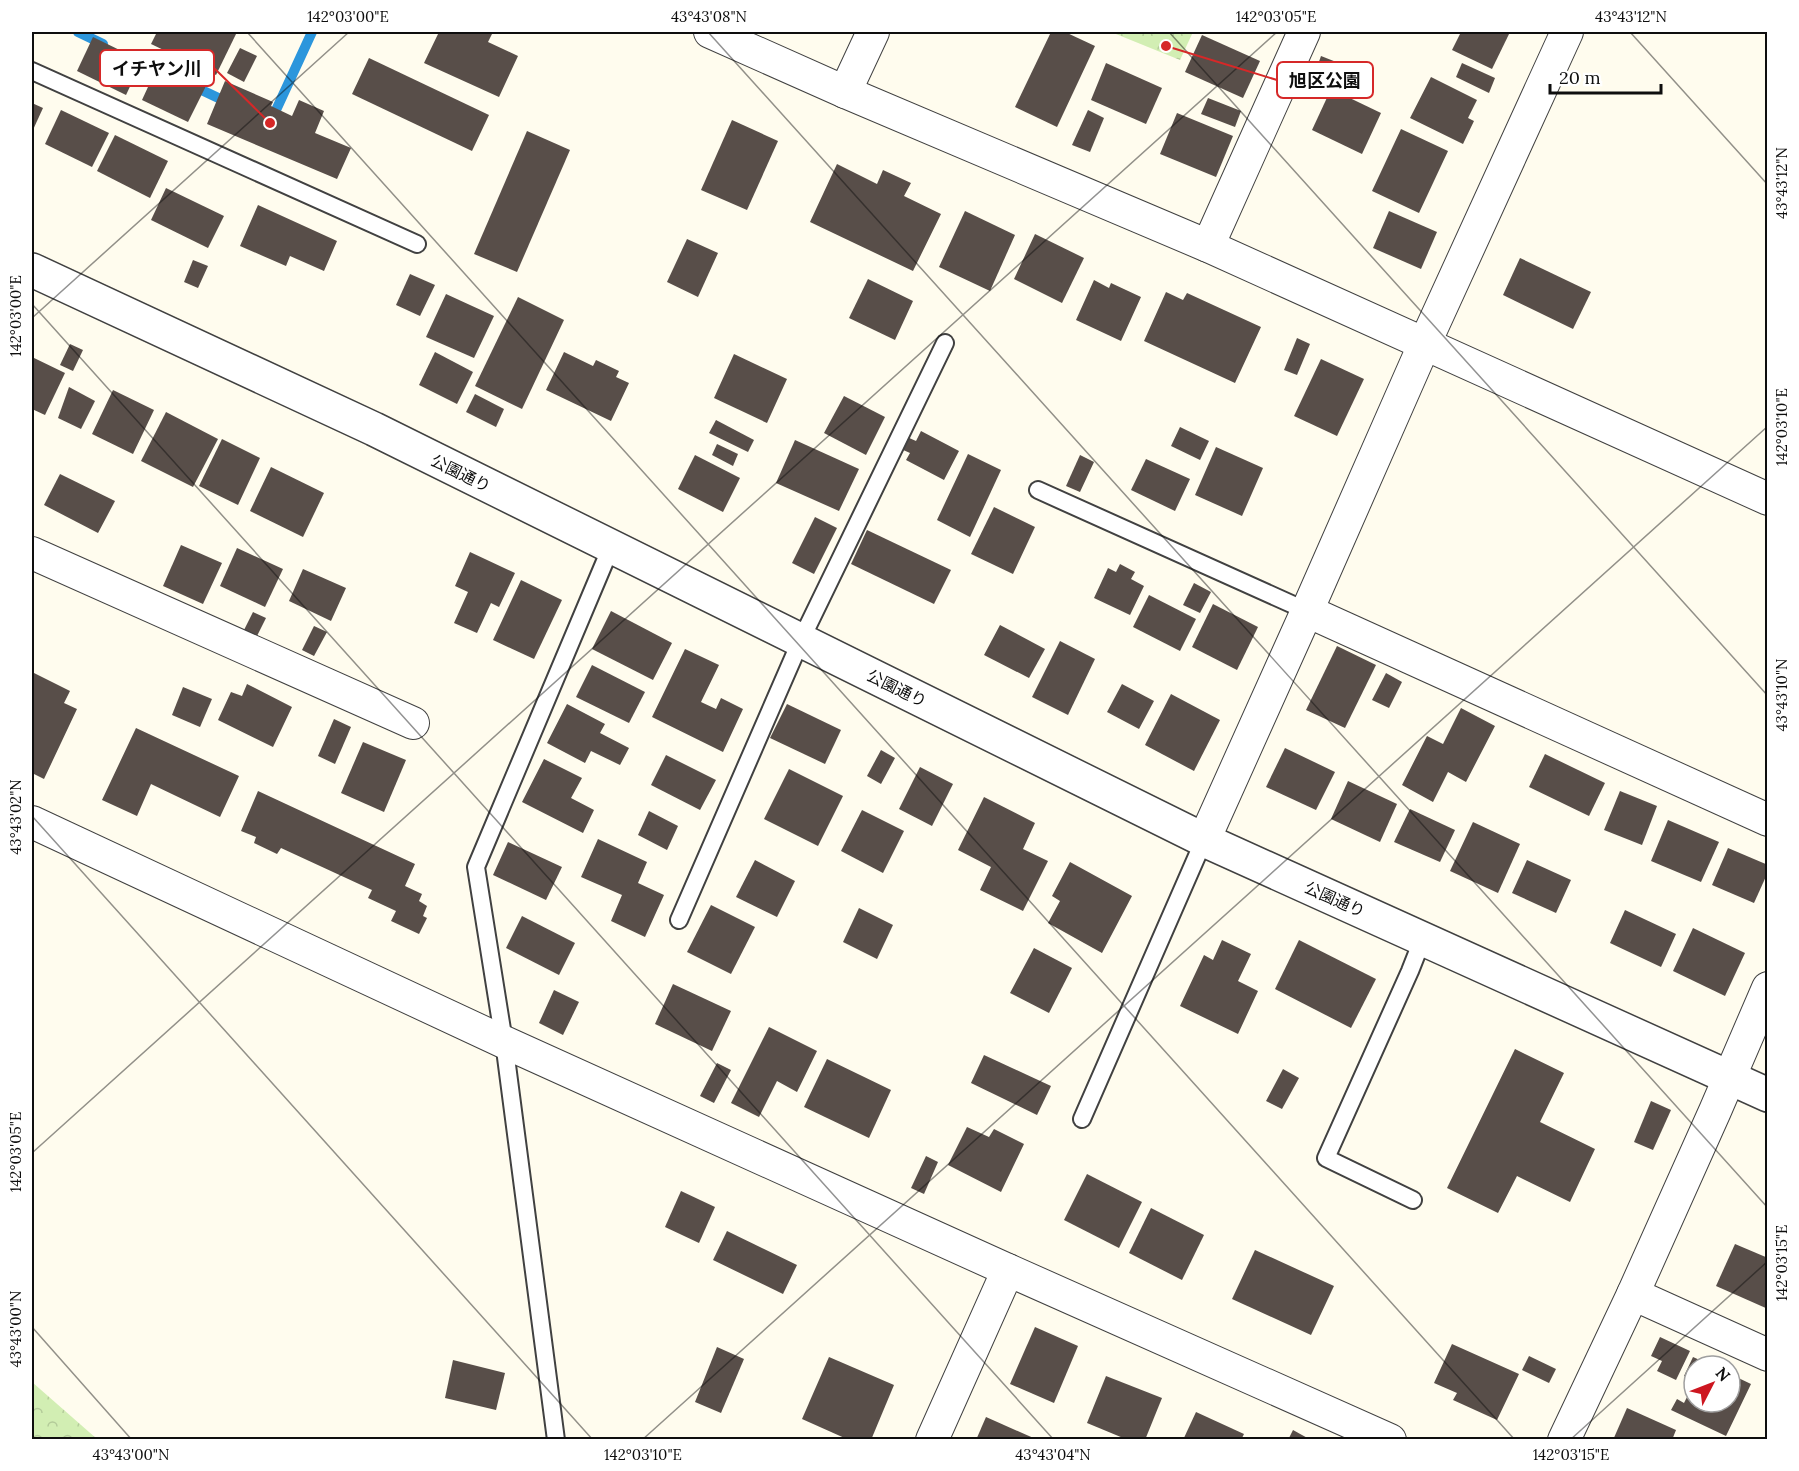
<svg xmlns="http://www.w3.org/2000/svg" width="1799" height="1471" viewBox="0 0 1799 1471" font-family="Lora,'Noto Sans JP',serif">
<style>
.park{fill:url(#park-crowns)}
.lines{fill:none;stroke-linecap:round;stroke-linejoin:round}
.stream{stroke:#2c96dc;stroke-width:10}
.building{fill:#584e49}
.service-casing{stroke:#414141;stroke-width:20}
.minor-casing{stroke:#414141;stroke-width:34}
.tertiary-casing{stroke:#414141;stroke-width:36}
.service{stroke:#fff;stroke-width:16}
.minor{stroke:#fff;stroke-width:32}
.tertiary{stroke:#fff;stroke-width:33}
.ticks{fill:none;stroke:#0e0e0e;stroke-width:1.5;stroke-opacity:0.45}
.labels{text-anchor:middle;stroke-width:6;stroke-linejoin:round;paint-order:stroke}
.street-label{font-size:16px;fill:#0e0e0e;stroke:#fff}
.leader{fill:none;stroke:#d62828;stroke-width:2}
.callout-dot{fill:#d62828;stroke:#fff;stroke-width:2}
.callout{fill:#fff;stroke:#d62828;stroke-width:2}
.callout-label{font-size:18px;text-anchor:middle;font-weight:bold;fill:#0e0e0e}
.neatline{fill:none;stroke:#0e0e0e;stroke-width:2}
.ticks-label{font-size:15px;text-anchor:middle;fill:#0e0e0e}
</style>
<defs>
<pattern id="park-crowns" width="20" height="18" patternUnits="userSpaceOnUse" patternTransform="scale(1.5)"><rect width="20" height="18" fill="#d2eeb3"/><path d="M2 6a3 3 0 1 1 6 0M12 15a3 3 0 1 1 6 0" fill="none" stroke="#b3cb99"/></pattern>
</defs>
<rect width="100%" height="100%" fill="#fffcee"/>
<g class="park">
<polygon points="1111,32 1193,32 1180,60"/>
<polygon points="32,1382 97,1439 32,1439"/>
</g>
<g class="lines">
<g class="stream">
<polyline points="78,32 103,44"/>
<polyline points="131,57 168,75"/>
<polyline points="191,85 231,104"/>
<polyline points="271,121 312,32"/>
</g>
</g>
<g class="building">
<polygon points="157,32 237,32 216,75 151,44"/>
<polygon points="439,32 487,32 492,34 488,42 518,56 499,97 424,63"/>
<polygon points="1051,32 1065,32 1095,46 1057,127 1015,107"/>
<polygon points="1461,32 1510,32 1492,69 1452,50"/>
<polygon points="1202,35 1260,61 1243,98 1185,72"/>
<polygon points="93,37 142,61 126,95 77,71"/>
<polygon points="240,48 257,56 244,82 227,73"/>
<polygon points="1321,56 1349,67 1343,81 1316,70"/>
<polygon points="369,58 489,115 472,151 352,94"/>
<polygon points="159,63 206,86 188,122 142,100"/>
<polygon points="1106,63 1162,88 1146,124 1091,100"/>
<polygon points="1462,63 1495,78 1489,93 1456,77"/>
<polygon points="1431,77 1477,100 1468,118 1474,121 1463,144 1410,118"/>
<polygon points="225,81 273,102 271,106 292,116 299,100 324,111 315,133 351,148 337,179 207,124"/>
<polygon points="1331,89 1381,113 1362,154 1312,130"/>
<polygon points="1208,98 1241,111 1235,127 1201,114"/>
<polygon points="32,103 43,108 32,132"/>
<polygon points="61,110 109,133 92,167 45,144"/>
<polygon points="1088,110 1104,118 1090,152 1072,145"/>
<polygon points="1177,113 1233,136 1216,177 1160,154"/>
<polygon points="732,120 778,141 747,210 701,190"/>
<polygon points="1401,129 1448,151 1419,213 1372,191"/>
<polygon points="527,131 570,150 517,272 474,254"/>
<polygon points="115,135 168,161 150,198 97,171"/>
<polygon points="837,164 877,184 883,170 911,183 904,196 941,214 913,271 810,222"/>
<polygon points="166,188 224,216 208,248 151,220"/>
<polygon points="258,205 337,241 324,271 290,256 286,266 240,246"/>
<polygon points="965,211 1015,235 990,291 939,267"/>
<polygon points="1389,211 1437,232 1421,269 1373,248"/>
<polygon points="1035,234 1084,258 1062,303 1014,279"/>
<polygon points="687,239 718,253 698,297 667,282"/>
<polygon points="1520,258 1591,292 1573,329 1503,295"/>
<polygon points="193,260 208,266 198,288 184,282"/>
<polygon points="410,274 435,285 420,316 396,305"/>
<polygon points="868,279 913,301 895,340 849,318"/>
<polygon points="1094,280 1109,288 1111,283 1141,297 1121,341 1076,320"/>
<polygon points="1166,292 1183,300 1187,293 1261,327 1235,383 1144,341"/>
<polygon points="446,294 494,316 474,358 426,337"/>
<polygon points="518,297 564,320 522,409 475,386"/>
<polygon points="1297,338 1310,344 1297,375 1284,370"/>
<polygon points="70,344 83,350 73,371 60,365"/>
<polygon points="435,352 473,372 457,404 419,385"/>
<polygon points="564,352 593,366 596,360 619,371 616,377 629,383 611,421 546,390"/>
<polygon points="734,354 787,379 767,423 714,398"/>
<polygon points="32,357 65,373 45,415 32,409"/>
<polygon points="1321,359 1364,379 1337,436 1294,416"/>
<polygon points="69,387 95,401 81,429 58,418"/>
<polygon points="113,390 154,410 133,454 92,434"/>
<polygon points="475,394 504,409 496,427 466,412"/>
<polygon points="844,396 885,417 866,455 824,433"/>
<polygon points="166,412 218,439 193,487 141,461"/>
<polygon points="716,420 754,440 748,452 709,433"/>
<polygon points="1180,427 1209,441 1200,460 1171,446"/>
<polygon points="921,431 959,451 944,480 906,460 910,453 901,449 907,437 916,441"/>
<polygon points="222,439 260,458 238,505 199,486"/>
<polygon points="795,440 859,469 839,511 776,483"/>
<polygon points="717,444 738,454 733,466 712,455"/>
<polygon points="1216,447 1263,468 1242,516 1195,495"/>
<polygon points="968,454 1001,470 970,537 937,520"/>
<polygon points="695,455 740,478 723,512 678,489"/>
<polygon points="1080,455 1094,462 1080,492 1066,486"/>
<polygon points="1146,459 1190,479 1175,511 1131,490"/>
<polygon points="271,467 324,493 303,537 250,511"/>
<polygon points="60,474 115,501 98,533 44,505"/>
<polygon points="994,507 1035,527 1013,574 971,554"/>
<polygon points="815,517 837,528 814,574 792,563"/>
<polygon points="867,530 951,570 934,604 851,564"/>
<polygon points="181,545 222,563 203,604 163,586"/>
<polygon points="237,548 283,569 265,607 220,586"/>
<polygon points="470,552 515,573 499,607 491,603 477,633 454,623 468,592 455,586"/>
<polygon points="1120,564 1135,572 1131,579 1144,586 1130,615 1094,598 1108,568 1116,572"/>
<polygon points="303,569 346,588 331,621 289,601"/>
<polygon points="521,580 562,600 534,659 493,640"/>
<polygon points="1194,583 1211,592 1200,613 1183,605"/>
<polygon points="1149,595 1196,619 1180,651 1133,627"/>
<polygon points="1213,604 1258,627 1237,670 1192,647"/>
<polygon points="611,611 672,643 653,680 592,649"/>
<polygon points="253,612 266,618 255,640 242,634"/>
<polygon points="1000,625 1045,649 1029,678 984,655"/>
<polygon points="314,626 327,632 314,656 302,650"/>
<polygon points="1060,641 1095,659 1068,715 1032,697"/>
<polygon points="1337,646 1376,665 1345,728 1306,710"/>
<polygon points="685,649 719,665 701,702 716,709 721,698 743,709 723,752 652,717"/>
<polygon points="592,665 645,692 629,723 576,697"/>
<polygon points="32,672 70,691 64,703 77,709 44,779 32,773"/>
<polygon points="1386,673 1402,682 1389,708 1372,700"/>
<polygon points="247,684 292,707 273,747 218,720 231,692 242,696"/>
<polygon points="1122,684 1154,701 1139,729 1107,712"/>
<polygon points="183,687 212,699 200,727 172,715"/>
<polygon points="1171,694 1220,720 1194,771 1145,745"/>
<polygon points="567,704 605,724 600,733 629,748 620,765 591,751 585,763 547,743"/>
<polygon points="787,704 841,730 825,764 770,738"/>
<polygon points="1461,708 1495,726 1466,782 1448,772 1433,802 1402,785 1427,736 1443,744"/>
<polygon points="334,719 351,727 335,764 318,756"/>
<polygon points="136,728 239,776 220,817 151,784 137,816 102,800"/>
<polygon points="363,742 406,760 384,812 341,793"/>
<polygon points="1285,748 1335,772 1316,810 1266,787"/>
<polygon points="881,750 895,758 881,784 867,776"/>
<polygon points="1545,754 1605,783 1589,816 1529,787"/>
<polygon points="666,755 716,780 700,810 651,785"/>
<polygon points="544,759 582,778 571,798 594,810 583,833 522,802"/>
<polygon points="920,767 953,784 932,826 899,809"/>
<polygon points="789,769 843,796 818,846 764,819"/>
<polygon points="1348,781 1397,804 1380,842 1331,819"/>
<polygon points="258,791 415,864 405,886 422,894 419,901 427,906 423,916 427,918 419,934 391,921 396,911 368,898 372,890 281,848 277,854 254,843 256,837 241,831"/>
<polygon points="1620,791 1657,806 1642,845 1604,830"/>
<polygon points="984,797 1035,823 1023,849 1048,861 1023,911 980,890 991,867 958,850"/>
<polygon points="1410,809 1455,830 1440,862 1394,842"/>
<polygon points="862,810 904,831 883,873 841,851"/>
<polygon points="649,811 678,826 667,850 638,835"/>
<polygon points="1668,820 1719,842 1701,882 1651,861"/>
<polygon points="1473,822 1520,844 1498,893 1450,871"/>
<polygon points="598,839 647,862 638,883 664,895 645,937 611,921 622,895 581,877"/>
<polygon points="508,842 562,867 546,900 493,875"/>
<polygon points="1728,848 1768,865 1768,872 1754,903 1712,885"/>
<polygon points="755,860 795,881 777,917 736,897"/>
<polygon points="1527,860 1571,880 1556,913 1512,893"/>
<polygon points="1070,862 1132,896 1102,953 1048,923 1060,901 1052,896"/>
<polygon points="711,905 755,927 731,974 687,952"/>
<polygon points="859,908 893,925 877,959 843,942"/>
<polygon points="1625,910 1676,934 1661,967 1610,943"/>
<polygon points="522,916 575,943 559,975 506,948"/>
<polygon points="1693,928 1745,953 1725,996 1673,971"/>
<polygon points="1222,940 1251,954 1238,981 1258,991 1238,1034 1180,1006 1204,955 1213,960"/>
<polygon points="1299,940 1376,979 1351,1028 1275,989"/>
<polygon points="1034,948 1072,968 1049,1013 1010,993"/>
<polygon points="673,984 731,1011 712,1051 655,1024"/>
<polygon points="554,990 579,1002 563,1035 539,1023"/>
<polygon points="769,1027 817,1051 797,1092 777,1081 759,1117 731,1103"/>
<polygon points="1515,1049 1564,1073 1540,1122 1595,1149 1570,1202 1517,1176 1498,1213 1447,1188"/>
<polygon points="984,1055 1051,1086 1037,1115 971,1083"/>
<polygon points="827,1059 891,1090 869,1138 804,1107"/>
<polygon points="717,1063 731,1070 714,1103 700,1096"/>
<polygon points="1283,1069 1299,1078 1282,1109 1266,1101"/>
<polygon points="1651,1101 1671,1110 1653,1150 1634,1142"/>
<polygon points="967,1127 989,1137 994,1129 1024,1144 1001,1192 948,1165"/>
<polygon points="926,1156 938,1162 924,1194 911,1188"/>
<polygon points="1087,1174 1142,1202 1119,1248 1064,1220"/>
<polygon points="681,1191 715,1207 699,1243 665,1227"/>
<polygon points="1151,1208 1204,1235 1182,1280 1129,1253"/>
<polygon points="727,1231 797,1265 783,1294 713,1260"/>
<polygon points="1735,1244 1768,1258 1768,1309 1716,1286"/>
<polygon points="1255,1250 1334,1286 1311,1335 1232,1299"/>
<polygon points="1035,1327 1078,1346 1054,1403 1010,1384"/>
<polygon points="1660,1337 1690,1351 1676,1380 1657,1371 1662,1361 1651,1356"/>
<polygon points="1452,1344 1519,1374 1497,1420 1453,1400 1457,1393 1434,1383"/>
<polygon points="717,1347 744,1359 721,1413 695,1402"/>
<polygon points="1529,1356 1556,1369 1549,1383 1522,1370"/>
<polygon points="829,1357 894,1385 871,1440 849,1440 802,1419"/>
<polygon points="1693,1357 1713,1366 1694,1366 1694,1380 1684,1376"/>
<polygon points="453,1360 505,1373 496,1410 445,1398"/>
<polygon points="1730,1374 1751,1384 1726,1436 1671,1410 1677,1399 1684,1403 1694,1383 1694,1402 1730,1402"/>
<polygon points="1106,1376 1162,1398 1145,1440 1128,1440 1087,1423"/>
<polygon points="1627,1408 1676,1430 1672,1440 1613,1440"/>
<polygon points="1196,1412 1244,1434 1241,1440 1183,1440"/>
<polygon points="986,1417 1038,1440 976,1440"/>
<polygon points="1293,1430 1311,1440 1288,1440"/>
</g>
<g class="lines">
<defs>
<g id="service">
<polyline points="32,71 417,244"/>
<polyline points="1038,490 1307,611"/>
<polyline points="679,920 801,640 945,343"/>
<polyline points="1082,1119 1204,840"/>
<polyline points="1413,1200 1326,1158 1410,971 1423,938"/>
<polyline points="556,1440 504,1042 476,867 611,547"/>
</g>
<g id="minor">
<polyline points="710,32 845,92 1208,246 1768,499"/>
<polyline points="845,92 873,32"/>
<polyline points="1208,246 1304,32"/>
<polyline points="32,553 413,723"/>
<polyline points="1307,611 1768,820"/>
<polyline points="32,822 504,1042 1008,1270 1390,1440"/>
<polyline points="1204,840 1307,611 1424,345 1567,32"/>
<polyline points="1633,1294 1768,1355"/>
<polyline points="932,1440 1008,1270"/>
<polyline points="1564,1440 1633,1294 1715,1111 1768,988"/>
</g>
<polyline id="tertiary" points="32,270 374,429 1204,840 1768,1095"/>
</defs>
<use href="#service" class="service-casing"/>
<use href="#minor" class="minor-casing"/>
<use href="#tertiary" class="tertiary-casing"/>
<use href="#service" class="service"/>
<use href="#minor" class="minor"/>
<use href="#tertiary" class="tertiary"/>
</g>
<path class="ticks" d="M247,32L1515,1440M708,32L1768,1208M1169,32L1768,696M1630,32L1768,185M32,304L1054,1440M32,318L349,32M32,816L593,1440M32,1153L1277,32M32,1327L132,1440M642,1440L1768,426M1570,1440L1768,1261"/>
<g class="labels">
<g class="street-label">
<text transform="translate(461 473) rotate(26)" y="6">公園通り</text>
<text transform="translate(897 688) rotate(26)" y="6">公園通り</text>
<text transform="translate(1335 899) rotate(24)" y="6">公園通り</text>
</g>
</g>
<path class="leader" d="M270 123L214 68M1166 46L1277 80"/>
<g class="callout-dot">
<circle cx="270" cy="123" r="6"/>
<circle cx="1166" cy="46" r="6"/>
</g>
<g class="callout">
<rect x="100" y="50" width="114" height="36" rx="6"/>
<rect x="1277" y="62" width="96" height="36" rx="6"/>
</g>
<g class="callout-label">
<text x="157" y="75">イチヤン川</text>
<text x="1325" y="87">旭区公園</text>
</g>
<rect width="1799" height="1471" fill="none" stroke="#ffffff" stroke-width="66"/>
<g transform="translate(1712 1384) rotate(48)"><circle r="28" fill="#ffffff" stroke="#9f9f9f" stroke-width="1.5"/>
<path d="M0-4.5L10 22L0 15L-10 22Z" fill="#cd1620"/>
<text y="-9" font-size="16" font-weight="bold" text-anchor="middle" fill="#0e0e0e">N</text>
</g>
<path d="M1550 84v9h111v-9" fill="none" stroke="#0e0e0e" stroke-width="3"/>
<text x="1559" y="84" font-size="18" fill="#0e0e0e" stroke="#ffffff" stroke-width="4.5" paint-order="stroke">20 m</text>
<rect x="33" y="33" width="1733" height="1405" class="neatline"/>
<g class="ticks-label">
<text x="348" y="22">142°03'00"E</text>
<text x="709" y="22">43°43'08"N</text>
<text x="1276" y="22">142°03'05"E</text>
<text x="1631" y="22">43°43'12"N</text>
<text transform="translate(1782 183) rotate(-90)" y="5">43°43'12"N</text>
<text transform="translate(16 316) rotate(-90)" y="5">142°03'00"E</text>
<text transform="translate(1782 427) rotate(-90)" y="5">142°03'10"E</text>
<text transform="translate(1782 695) rotate(-90)" y="5">43°43'10"N</text>
<text transform="translate(16 817) rotate(-90)" y="5">43°43'02"N</text>
<text transform="translate(16 1152) rotate(-90)" y="5">142°03'05"E</text>
<text transform="translate(1782 1263) rotate(-90)" y="5">142°03'15"E</text>
<text transform="translate(16 1329) rotate(-90)" y="5">43°43'00"N</text>
<text x="131" y="1460">43°43'00"N</text>
<text x="643" y="1460">142°03'10"E</text>
<text x="1053" y="1460">43°43'04"N</text>
<text x="1571" y="1460">142°03'15"E</text>
</g>
</svg>
